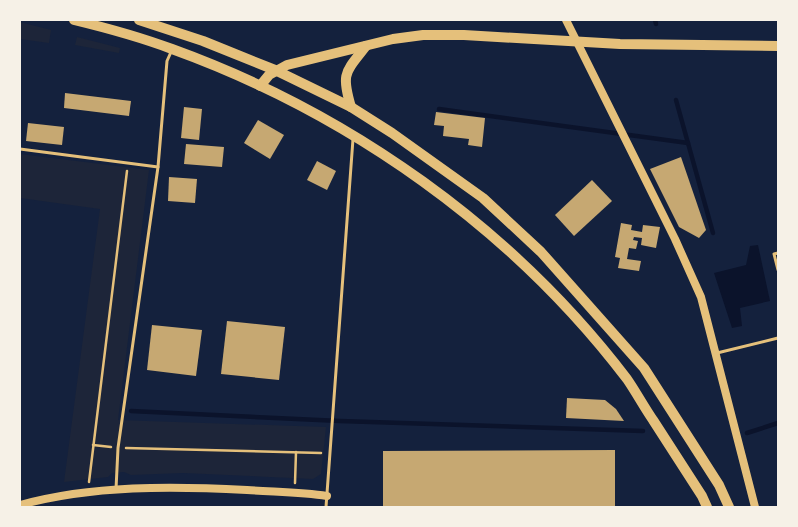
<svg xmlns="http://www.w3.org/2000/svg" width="798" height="527" viewBox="0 0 798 527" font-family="'Titillium Web',sans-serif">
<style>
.green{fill:#1d2539}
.water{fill:#0b132b}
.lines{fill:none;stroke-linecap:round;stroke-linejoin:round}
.stream{stroke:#0b132b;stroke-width:4.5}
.building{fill:#c6a872}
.path{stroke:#e5c07b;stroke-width:2.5}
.service{stroke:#e5c07b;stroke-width:3}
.tertiary{stroke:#e5c07b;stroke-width:8}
.trunk{stroke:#e5c07b;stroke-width:10}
</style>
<rect width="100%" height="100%" fill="#14213d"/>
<g class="green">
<polygon points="20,22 51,30 49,43 20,39"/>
<polygon points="77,37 120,48 119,53 75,45"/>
<polygon points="20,154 149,170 118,420 326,427 321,474 313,479 183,473 131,475 124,472 112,473 108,477 64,482 100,209 20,198"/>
</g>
<polygon class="water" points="758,245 770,301 740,308 742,326 732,328 714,273 746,265 750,246"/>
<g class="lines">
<g class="stream">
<polyline points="655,20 656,24"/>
<polyline points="676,100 713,233"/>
<polyline points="439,109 688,143"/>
<polyline points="131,411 340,421 643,431"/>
<polyline points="747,433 778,423"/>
</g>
</g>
<g class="building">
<polygon points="65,93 131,101 129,116 64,108"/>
<polygon points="184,107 202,109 199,140 181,138"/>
<polygon points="436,112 485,118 482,147 468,145 469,139 443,136 444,126 434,125"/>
<polygon points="258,120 284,135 270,159 244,143"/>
<polygon points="28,123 64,127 62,145 26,141"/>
<polygon points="186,144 224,147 222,167 184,164"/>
<polygon points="681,157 706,230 699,238 679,227 650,169"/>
<polygon points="317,161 336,171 327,190 307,180"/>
<polygon points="169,177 197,179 195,203 168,201"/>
<polygon points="592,180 612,201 574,236 555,215"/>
<polygon points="621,223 632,225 631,230 642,232 643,225 660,227 656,248 641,245 642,238 634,237 633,240 638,241 636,249 629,248 627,259 641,261 639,271 618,268 620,258 615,257"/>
<polygon points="227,321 285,327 279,380 221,374"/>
<polygon points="152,325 202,330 196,376 147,370"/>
<polygon points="567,398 605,400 616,409 624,421 566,418"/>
<polygon points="615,450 615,507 383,507 383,451"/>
</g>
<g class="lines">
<g class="path">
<polyline points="93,445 111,447"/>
<polyline points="126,448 321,453"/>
<polyline points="89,482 127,171"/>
<polyline points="295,483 296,452"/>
</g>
<g class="service">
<polyline points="20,149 158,167"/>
<polyline points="778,253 774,254 778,270"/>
<polyline points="717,353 778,338"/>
<polyline points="116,489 118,448 158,167 167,61 171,52"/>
<polyline points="326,507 353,139"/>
</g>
<g class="tertiary">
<polyline points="566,20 675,239 701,297 755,507"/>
<path d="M20,505C93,485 172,486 247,490C273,492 301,492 327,496"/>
</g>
<g class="trunk">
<path d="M74,20C107,28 140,37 172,49C349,113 512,228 627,379C636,392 644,407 653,420C669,445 685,470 702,496L707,507"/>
<polyline points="139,20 203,41 275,70 351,107 392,133 483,198 541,252 644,368 719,485 729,507"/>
<polyline points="260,86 269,75 287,65 393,39 423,35 464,35 620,44 778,46"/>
<path d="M351,107C341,73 345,73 366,46"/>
</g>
</g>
<rect width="798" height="527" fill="none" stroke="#f6f1e7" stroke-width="42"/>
</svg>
